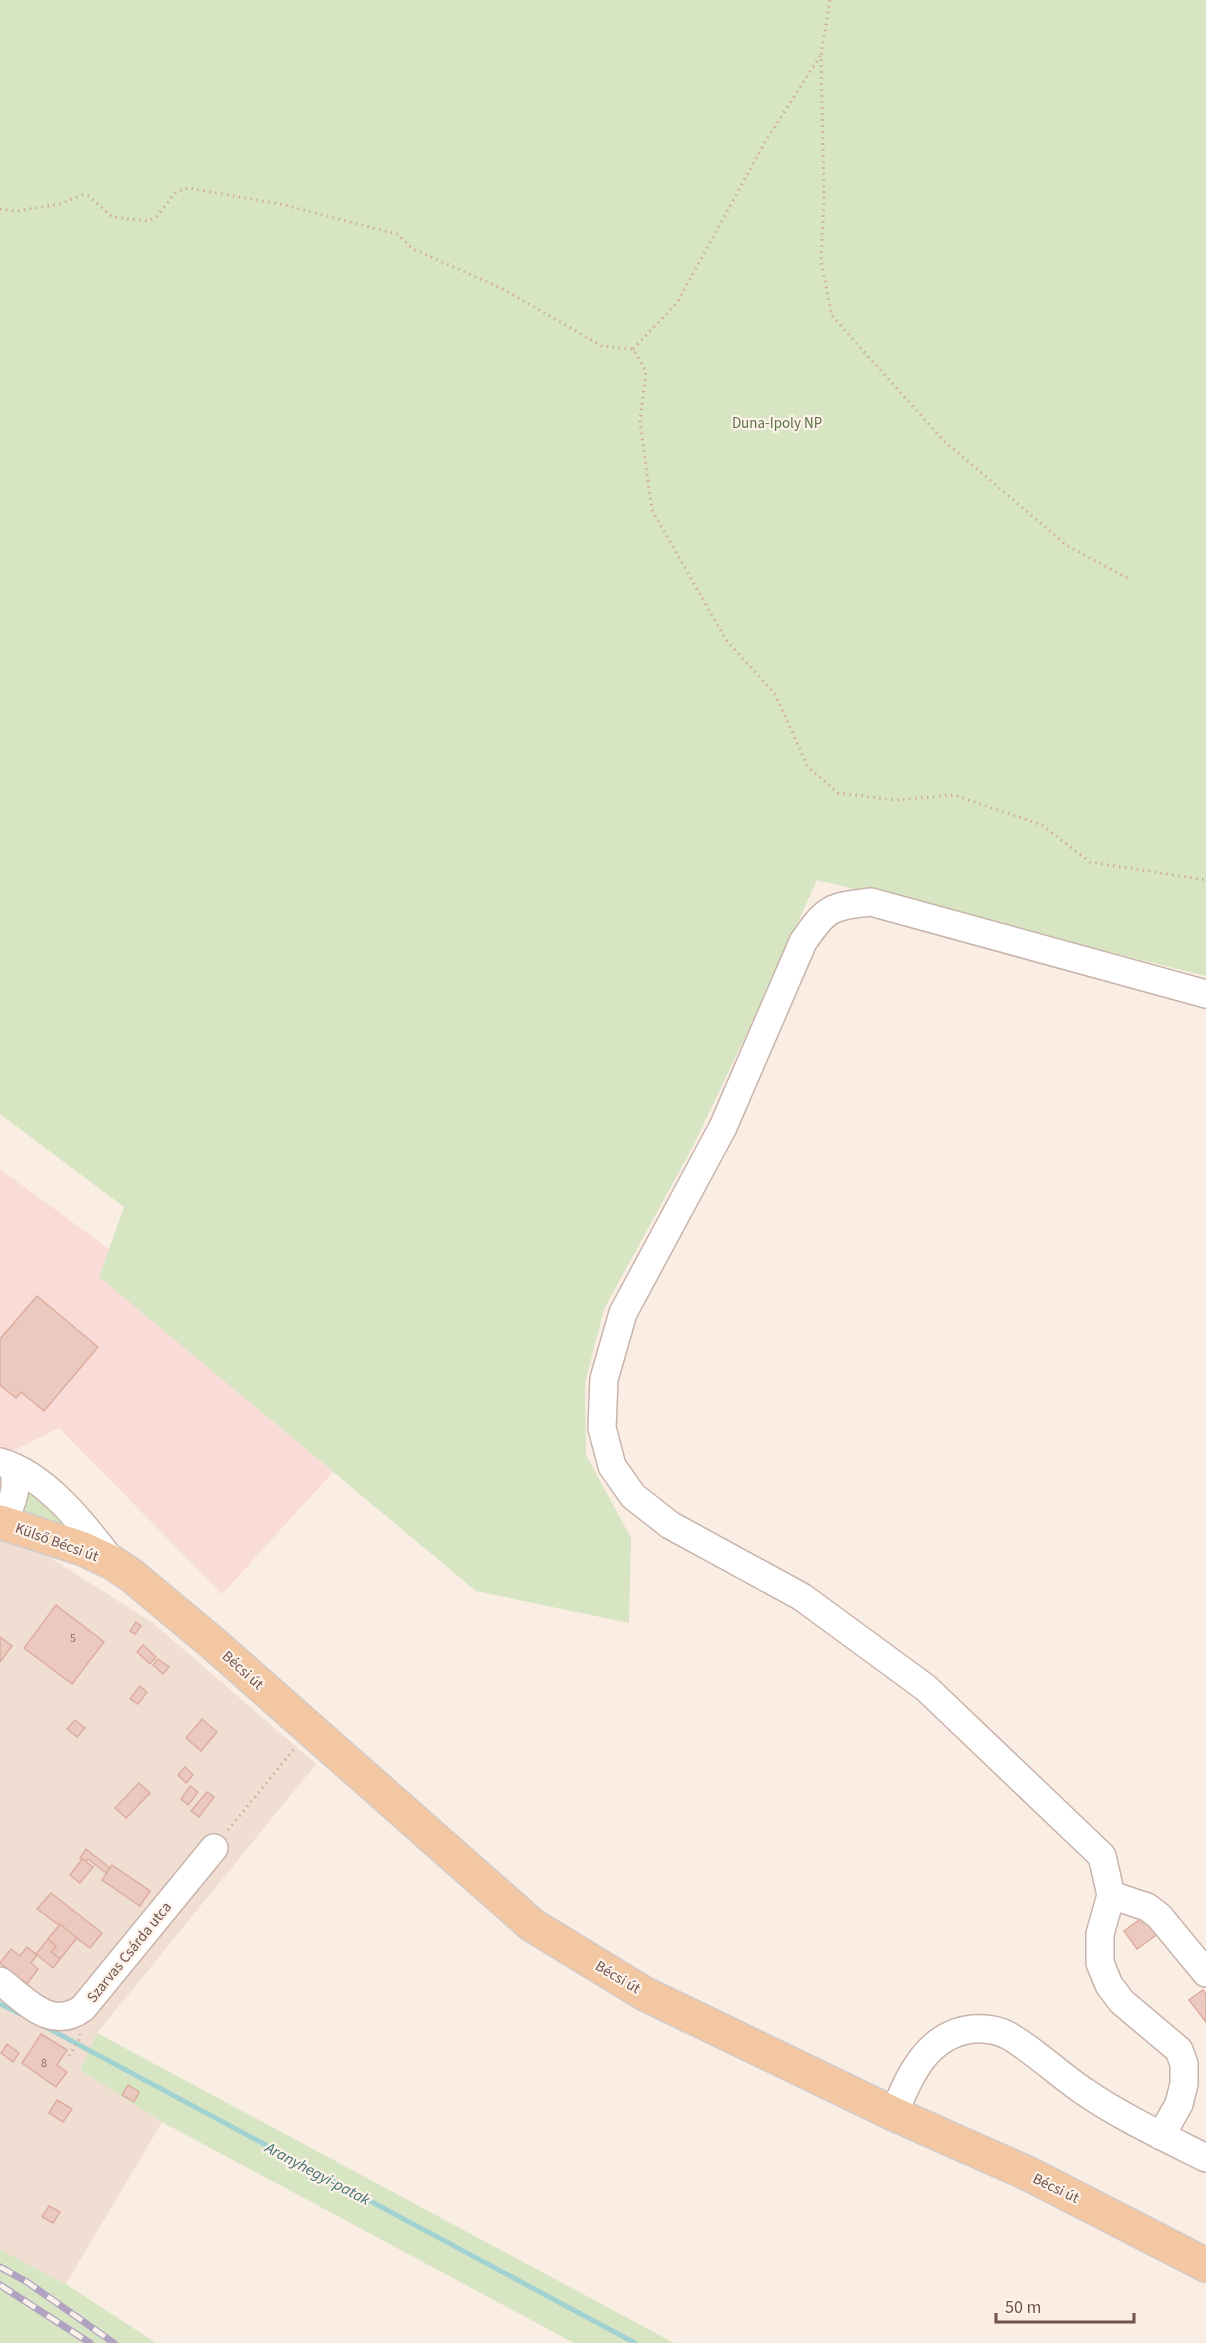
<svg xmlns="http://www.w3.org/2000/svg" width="1206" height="2343" viewBox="0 0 1206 2343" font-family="'Source Sans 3',sans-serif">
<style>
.residential{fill:#f0ded2}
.commercial{fill:#f9dcd8}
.green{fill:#d7e5c3}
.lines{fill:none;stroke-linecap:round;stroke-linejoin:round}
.stream{stroke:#a1d2d1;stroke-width:5}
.building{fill:#ecc9be;stroke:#ddada0;stroke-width:1.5}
.minor-casing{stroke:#c9b4ab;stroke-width:30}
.major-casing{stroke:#d4cbc9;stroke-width:36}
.path{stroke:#d1aca1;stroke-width:3;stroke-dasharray:1.5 4.5;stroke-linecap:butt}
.minor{stroke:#fff;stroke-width:27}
.major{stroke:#f2c7a1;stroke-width:33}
.rail-casing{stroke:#afa3c1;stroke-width:7}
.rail{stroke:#fdf2e9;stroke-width:4.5;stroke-dasharray:14;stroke-linecap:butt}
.labels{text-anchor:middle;stroke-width:4.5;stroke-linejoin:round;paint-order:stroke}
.number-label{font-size:12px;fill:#8e7068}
.park-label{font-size:15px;fill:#5b7445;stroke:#fdf2e9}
.street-label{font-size:15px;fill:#6f534c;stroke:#fdf2e9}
.water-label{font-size:16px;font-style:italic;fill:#427373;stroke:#fdf2e9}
</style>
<rect width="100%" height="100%" fill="#faede3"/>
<polygon class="residential" points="0,1526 153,1623 316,1764 97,2033 80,2070 162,2122 66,2284 0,2250"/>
<polygon class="commercial" points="0,1169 109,1249 99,1277 333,1472 222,1594 59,1428 0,1457"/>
<g class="green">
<polygon points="0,0 1206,0 1206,976 817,880 750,1027 692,1148 604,1309 585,1383 586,1455 631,1538 629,1623 476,1591 99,1277 124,1207 0,1114"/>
<polygon points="24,1488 71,1526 71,1530 14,1513"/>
<polygon points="97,2033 674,2343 574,2343 162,2122 80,2070"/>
<polygon points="0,2250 66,2284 156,2343 0,2343"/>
</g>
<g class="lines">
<g class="stream">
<polyline points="0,2004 23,2015"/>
<polyline points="42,2025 635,2343"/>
</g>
</g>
<g class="building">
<polygon points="37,1296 98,1347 44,1411 21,1392 16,1398 0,1385 0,1339"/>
<polygon points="56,1605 104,1642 72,1684 24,1648"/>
<polygon points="136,1622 141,1626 135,1634 130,1631"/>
<polygon points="0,1637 12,1646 0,1662"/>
<polygon points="143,1645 156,1657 150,1664 137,1652"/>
<polygon points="158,1659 169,1667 163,1674 153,1665"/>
<polygon points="140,1686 147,1692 138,1704 130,1699"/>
<polygon points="202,1719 217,1732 201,1751 186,1738"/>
<polygon points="75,1720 85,1728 77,1737 67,1729"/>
<polygon points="185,1767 193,1775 186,1783 178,1775"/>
<polygon points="139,1783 150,1793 126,1818 115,1808"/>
<polygon points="190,1786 198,1792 188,1805 181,1799"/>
<polygon points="207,1792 214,1797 199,1817 191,1811"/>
<polygon points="86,1849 110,1868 106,1873 88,1859 85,1862 80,1858"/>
<polygon points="82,1859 93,1867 80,1883 70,1875"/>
<polygon points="112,1865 150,1891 140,1906 102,1880"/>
<polygon points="51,1893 102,1933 90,1948 37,1909"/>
<polygon points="1146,1915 1159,1933 1137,1949 1124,1931"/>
<polygon points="60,1924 77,1938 60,1959 51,1952 56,1946 48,1939"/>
<polygon points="48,1939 56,1946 51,1952 60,1959 53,1968 36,1954"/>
<polygon points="27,1947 37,1955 31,1963 38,1969 27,1984 0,1963 11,1949 20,1956"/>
<polygon points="1203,1990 1206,1994 1206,2022 1189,2000"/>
<polygon points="41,2034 67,2050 57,2065 67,2072 56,2087 22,2063"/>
<polygon points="7,2044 19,2053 13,2062 1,2053"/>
<polygon points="128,2085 139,2092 134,2102 122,2095"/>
<polygon points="57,2100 72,2109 63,2122 49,2113"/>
<polygon points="49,2206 60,2212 53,2223 42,2217"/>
</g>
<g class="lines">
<defs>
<g id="minor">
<path d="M0,1462C46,1475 85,1526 113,1563"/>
<path d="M1,1522C13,1505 19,1487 13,1467"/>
<polyline points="1111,1895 1147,1907 1159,1916 1206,1973"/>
<path d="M0,1981C26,2000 51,2032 83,2008L214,1848"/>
<path d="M894,2114C909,2076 927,2034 973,2029C984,2028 999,2030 1009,2036C1035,2051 1057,2073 1082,2090C1121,2117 1164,2137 1206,2158"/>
<path d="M1161,2136L1179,2104L1184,2084V2064L1179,2050L1122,2002L1109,1985L1100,1963V1934L1111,1895L1102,1856L926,1688L802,1597L670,1525L633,1496L612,1466L602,1428L604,1379L623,1313L723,1127L803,942C827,907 830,907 871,902L1206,994"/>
</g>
<polyline id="major" points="0,1522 81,1548 113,1563 131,1575 215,1645 532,1925 645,1994 894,2114 1029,2174 1206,2265"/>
</defs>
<use href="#minor" class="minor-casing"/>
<use href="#major" class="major-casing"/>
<g class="path">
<polyline points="830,0 821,55 824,198 821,261 832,316 943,440 1066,545 1129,579"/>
<polyline points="0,209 16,211 60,204 82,195 89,196 112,217 148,221 157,216 176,192 188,188 280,204 397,234 413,249 503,289 602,346 633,349 646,371 640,422 652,510 726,640 775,694 808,767 838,793 896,800 954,795 1042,825 1090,862 1206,880"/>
<polyline points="633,349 677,303 765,142 820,56"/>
<polyline points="228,1830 294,1749"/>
<polyline points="69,2056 80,2038 80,2034"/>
</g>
<use href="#minor" class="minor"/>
<use href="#major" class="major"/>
<defs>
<g id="rail">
<polyline points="0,2267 27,2282 114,2343"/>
<polyline points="0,2285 90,2343"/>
</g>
</defs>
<use href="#rail" class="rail-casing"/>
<use href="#rail" class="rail"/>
</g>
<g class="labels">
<g class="number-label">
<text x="73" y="1642">5</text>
<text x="44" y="2067">8</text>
</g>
<g class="park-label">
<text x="777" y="428">Duna-Ipoly NP</text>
</g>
<g class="street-label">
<text transform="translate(57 1542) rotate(20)" y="5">Külső Bécsi út</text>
<text transform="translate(243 1670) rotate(42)" y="5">Bécsi út</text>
<text transform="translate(129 1952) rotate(-51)" y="5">Szarvas Csárda utca</text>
<text transform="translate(618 1977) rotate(31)" y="5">Bécsi út</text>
<text transform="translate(1056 2188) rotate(26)" y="5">Bécsi út</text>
</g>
<g class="water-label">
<text transform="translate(318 2173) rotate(28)" y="6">Aranyhegyi-patak</text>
</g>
</g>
<path d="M996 2313v9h138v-9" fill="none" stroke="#6f534c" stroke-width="3"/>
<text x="1005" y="2313" font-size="18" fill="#6f534c" stroke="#fdf2e9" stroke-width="4.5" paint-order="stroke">50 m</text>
</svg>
